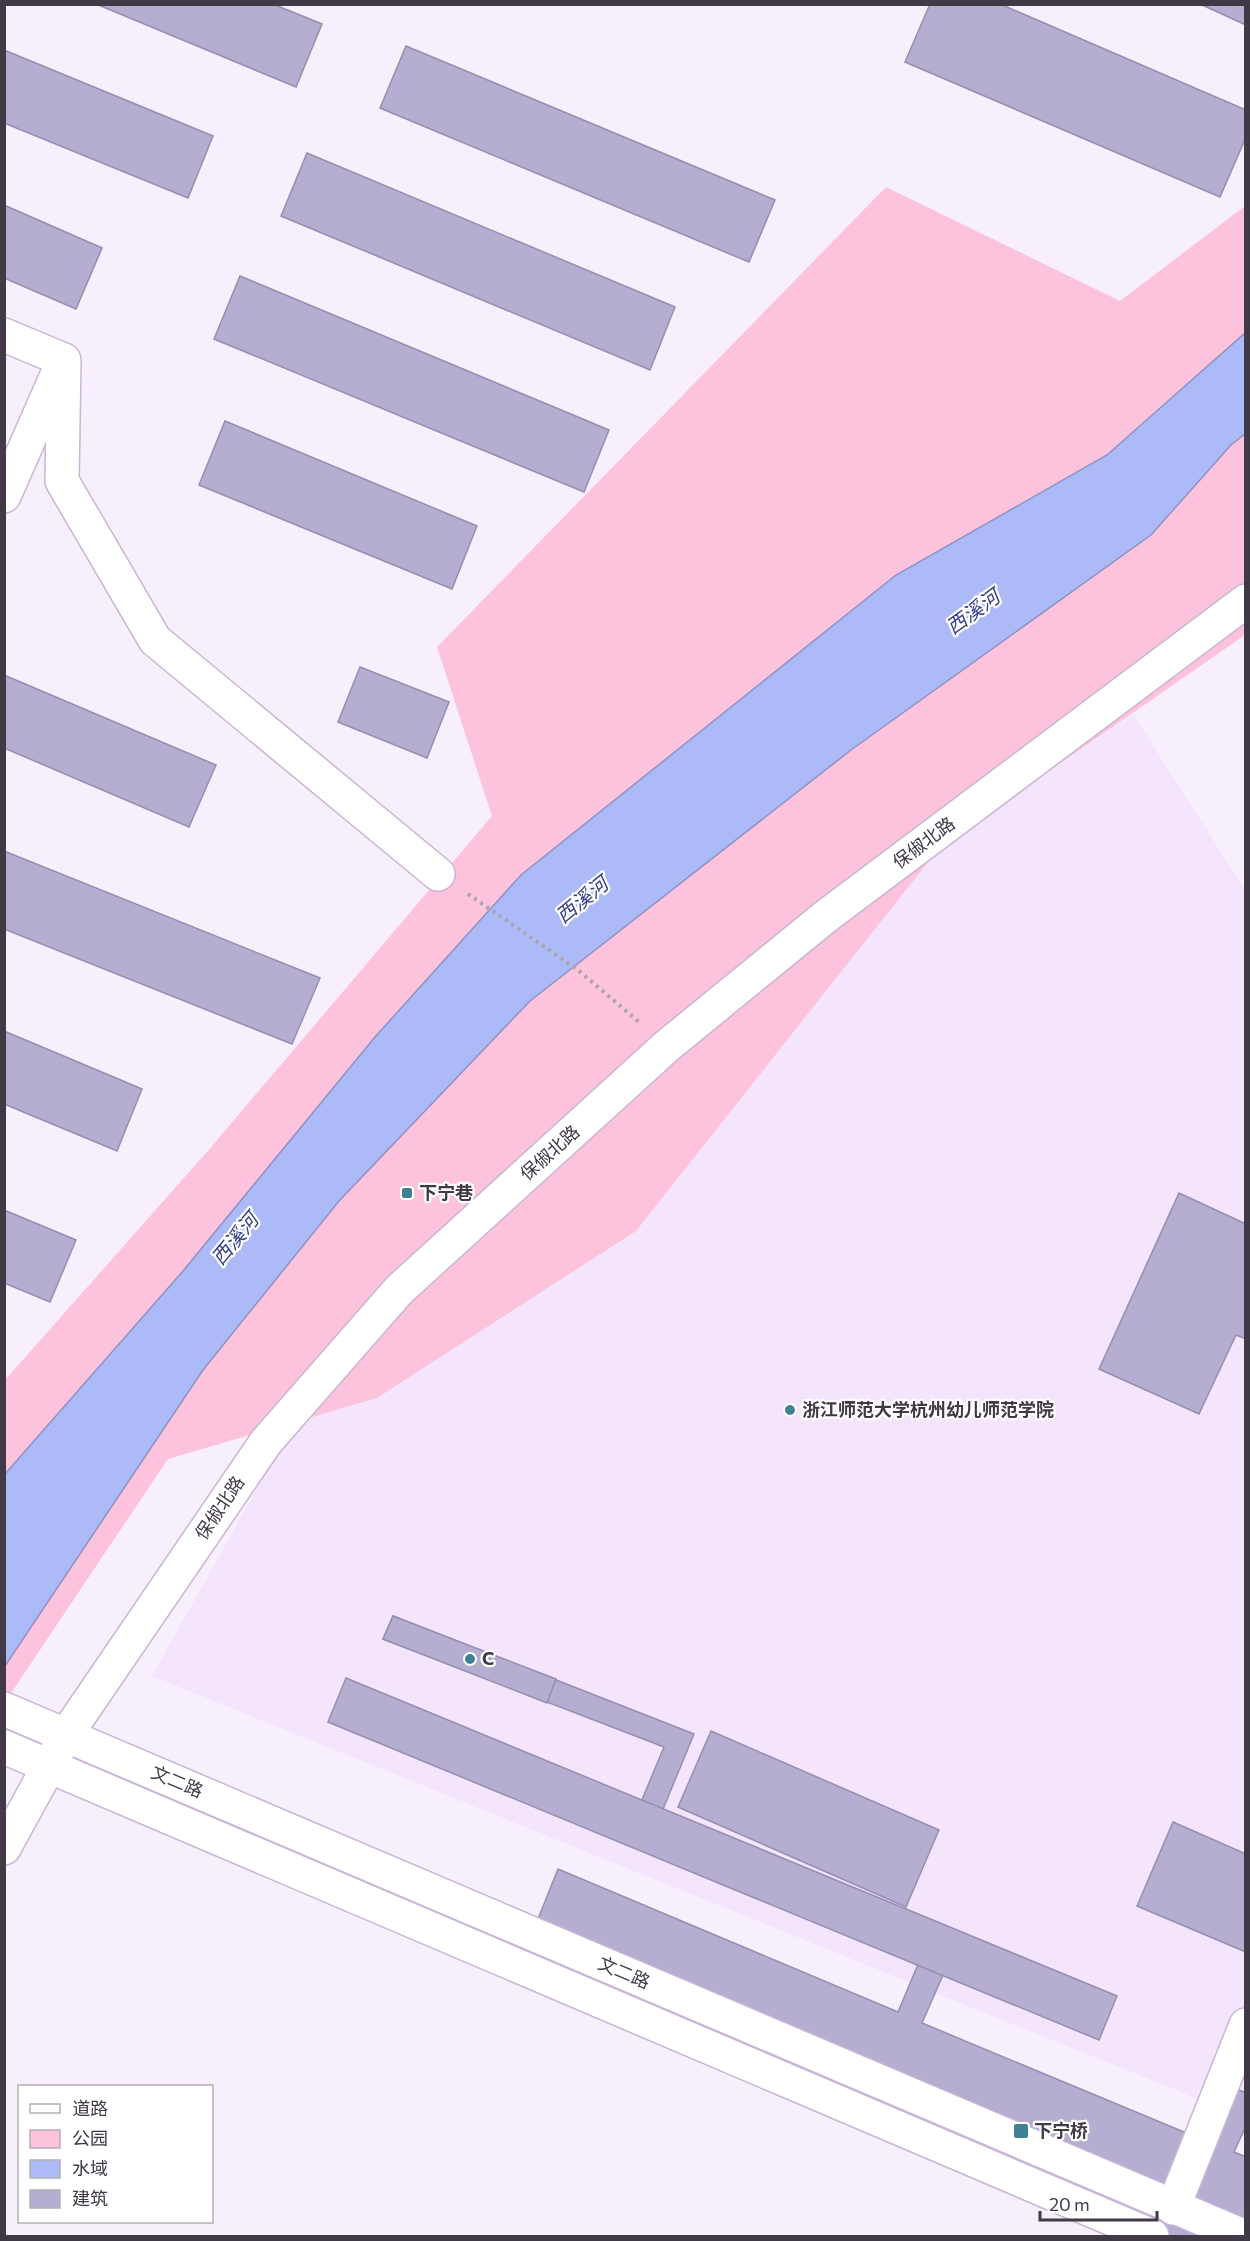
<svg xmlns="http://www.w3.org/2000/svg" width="1250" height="2241" viewBox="0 0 1250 2241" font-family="Commissioner,'Noto Sans SC',sans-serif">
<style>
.built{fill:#f4e5fd}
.green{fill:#fdc3dc}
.water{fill:#acbaf8;stroke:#8c93c3;stroke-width:1.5}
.building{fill:#b5aed1;stroke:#958eb0;stroke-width:1.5}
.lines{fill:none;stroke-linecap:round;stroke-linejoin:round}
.minor-casing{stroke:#c9b5d5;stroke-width:36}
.major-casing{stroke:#c9b5d5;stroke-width:36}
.path{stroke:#aba3b0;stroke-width:4;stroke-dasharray:3 4.5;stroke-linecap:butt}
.minor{stroke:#fff;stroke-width:33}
.major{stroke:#fff;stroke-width:33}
.poi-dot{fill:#408293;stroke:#fff;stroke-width:2}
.labels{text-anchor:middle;stroke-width:4.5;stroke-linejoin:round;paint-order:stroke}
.street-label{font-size:18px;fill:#413946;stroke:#fff}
.poi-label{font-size:18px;font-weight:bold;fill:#413946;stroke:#fff;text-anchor:start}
.water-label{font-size:20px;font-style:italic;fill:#374089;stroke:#fff}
</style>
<rect width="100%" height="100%" fill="#f7effc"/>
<polygon class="built" points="1133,714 1245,890 1245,2118 152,1676 294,1422 636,1231 940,847"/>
<polygon class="green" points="886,187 1120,301 1245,206 1245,635 940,847 636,1231 377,1398 168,1459 5,1702 5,1380 206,1153 492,816 437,647"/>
<polygon class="water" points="1245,333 1245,434 1231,445 1151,535 851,750 530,1001 339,1201 203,1370 5,1666 5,1474 183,1271 375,1037 521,875 896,575 1107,455"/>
<g class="building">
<polygon points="96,4 273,4 322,24 296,87"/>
<polygon points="930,4 1000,4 1246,110 1246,137 1220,197 905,62"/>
<polygon points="1200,4 1246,4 1246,25"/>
<polygon points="406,46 775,200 749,262 380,108"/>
<polygon points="4,50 213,136 188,198 4,123"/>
<polygon points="307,153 675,307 650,370 281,216"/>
<polygon points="4,205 102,248 76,309 4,278"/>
<polygon points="240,276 609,430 584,492 214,339"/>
<polygon points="225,421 477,526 452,589 199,485"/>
<polygon points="360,667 449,702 427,758 338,722"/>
<polygon points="4,675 216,765 189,827 4,748"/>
<polygon points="4,851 320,978 292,1044 4,929"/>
<polygon points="4,1031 142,1089 117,1151 4,1104"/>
<polygon points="1179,1193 1246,1224 1246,1339 1236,1335 1199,1414 1099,1369"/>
<polygon points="4,1210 76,1240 50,1302 4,1283"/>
<polygon points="393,1616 694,1734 661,1814 958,1941 922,2023 1208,2142 1230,2086 1246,2093 1246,2126 1234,2152 1246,2157 1246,2236 1129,2236 514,1979 558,1869 898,2012 924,1950 631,1826 664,1747 383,1639"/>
<polygon points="393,1616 556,1679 547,1703 383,1639"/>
<polygon points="346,1678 1117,1996 1099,2040 328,1722"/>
<polygon points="711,1731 939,1830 906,1907 678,1807"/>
<polygon points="1173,1822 1246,1854 1246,1952 1137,1906"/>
</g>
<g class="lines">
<defs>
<g id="minor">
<polyline points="4,335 64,360 62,481 155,640 438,874"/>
<polyline points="4,496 58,373"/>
<polyline points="1173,2208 1246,2025"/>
</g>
<g id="major">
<polyline points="4,1709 1243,2236"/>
<polyline points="4,1747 1152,2236"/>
<polyline points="4,1848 66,1735 266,1442 399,1290 667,1046 825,917 1246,601"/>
</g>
</defs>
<use href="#minor" class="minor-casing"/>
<use href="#major" class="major-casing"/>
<polyline class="path" points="468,894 578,970 639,1022"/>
<use href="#minor" class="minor"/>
<use href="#major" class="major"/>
</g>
<g class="poi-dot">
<rect x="401" y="1187" width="12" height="12" rx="3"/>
<circle cx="790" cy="1410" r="6"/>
<circle cx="470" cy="1659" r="6"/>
<rect x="1013" y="2123" width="16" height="16" rx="3"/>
</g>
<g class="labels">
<g class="street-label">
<text transform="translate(924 843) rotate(-37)" y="6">保俶北路</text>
<text transform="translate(550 1153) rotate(-42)" y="6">保俶北路</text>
<text transform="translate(220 1508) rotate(-56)" y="6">保俶北路</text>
<text transform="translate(177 1782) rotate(23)" y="6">文二路</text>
<text transform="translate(624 1973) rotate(23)" y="6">文二路</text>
</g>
<g class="poi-label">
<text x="419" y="1199">下宁巷</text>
<text x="802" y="1416">浙江师范大学杭州幼儿师范学院</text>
<text x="482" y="1665">C</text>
<text x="1034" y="2137">下宁桥</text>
</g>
<g class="water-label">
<text transform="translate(973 612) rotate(-36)" y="7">西溪河</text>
<text transform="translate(582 900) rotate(-39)" y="7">西溪河</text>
<text transform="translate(235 1239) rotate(-50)" y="7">西溪河</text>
</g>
</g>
<rect width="1250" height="2241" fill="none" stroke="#413946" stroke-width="12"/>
<rect x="18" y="2085" width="195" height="138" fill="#ffffff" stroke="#b3b0b5" stroke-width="1.5"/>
<rect x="30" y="2104" width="30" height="9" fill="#ffffff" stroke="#b3b0b5" stroke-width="1.5"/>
<text x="72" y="2115" font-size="18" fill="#413946">道路</text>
<rect x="30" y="2130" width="30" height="18" fill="#fdc3dc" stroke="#b3b0b5" stroke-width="1.5"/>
<text x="72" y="2145" font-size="18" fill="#413946">公园</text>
<rect x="30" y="2160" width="30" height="18" fill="#acbaf8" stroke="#b3b0b5" stroke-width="1.5"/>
<text x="72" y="2175" font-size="18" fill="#413946">水域</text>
<rect x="30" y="2190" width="30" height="18" fill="#b5aed1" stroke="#b3b0b5" stroke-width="1.5"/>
<text x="72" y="2205" font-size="18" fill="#413946">建筑</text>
<path d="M1040 2211v9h117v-9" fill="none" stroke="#413946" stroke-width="3"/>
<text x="1049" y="2211" font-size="18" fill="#413946" stroke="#ffffff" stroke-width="4.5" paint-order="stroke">20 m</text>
</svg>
